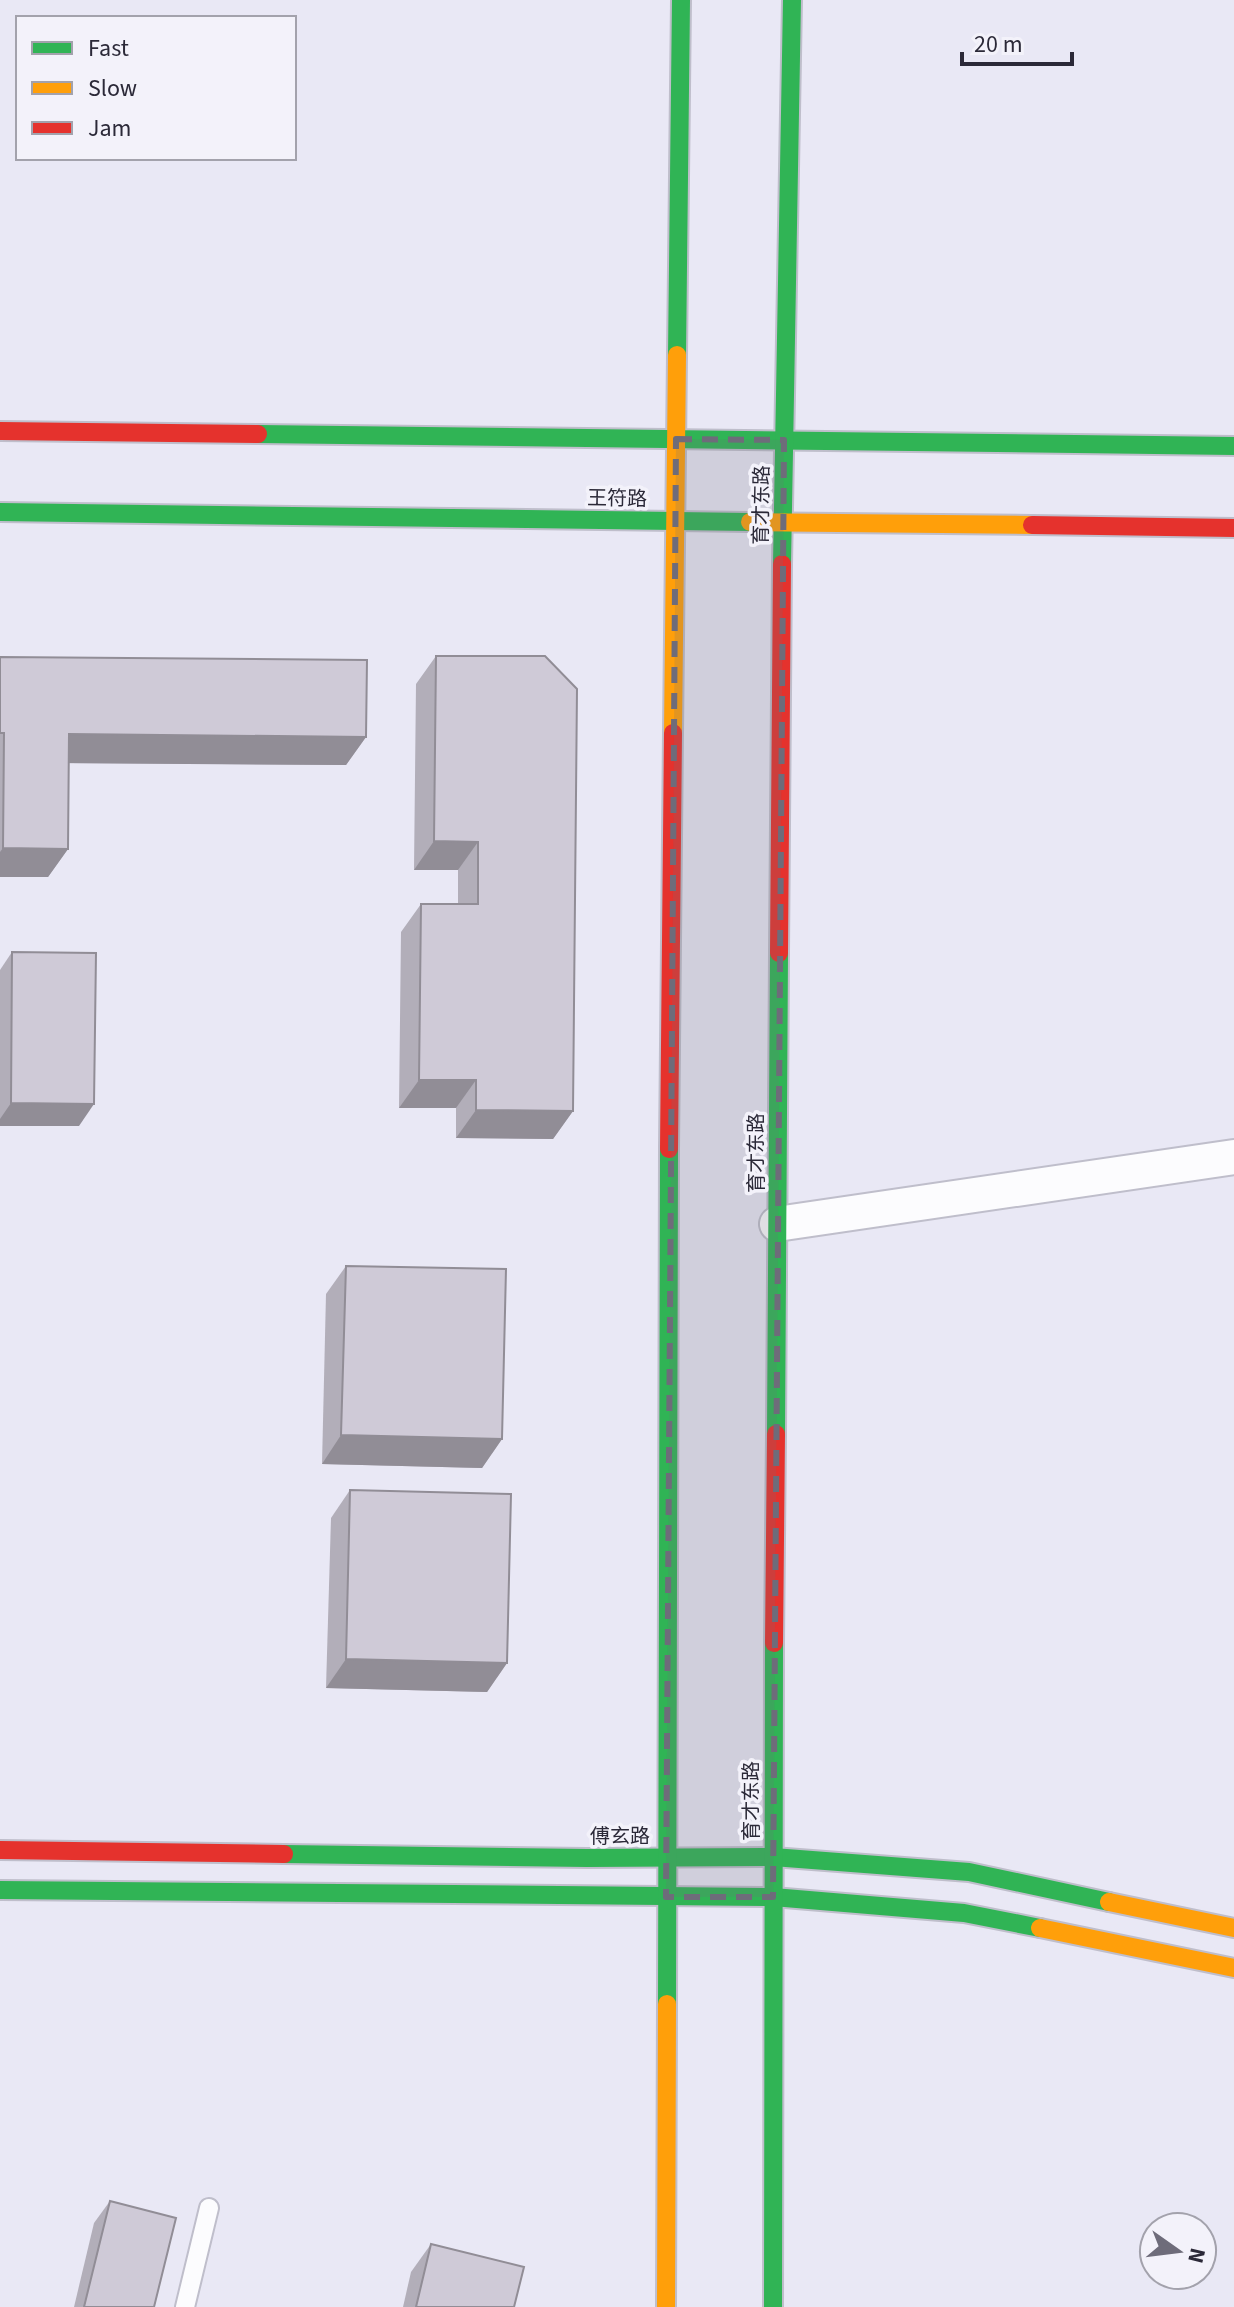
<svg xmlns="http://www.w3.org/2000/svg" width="1234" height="2307" viewBox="0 0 1234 2307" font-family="'Source Sans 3','Noto Sans SC',sans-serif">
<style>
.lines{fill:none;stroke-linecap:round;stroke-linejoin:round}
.lane-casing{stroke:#bfbecb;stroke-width:22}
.street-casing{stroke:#bfbecb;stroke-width:38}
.fast-casing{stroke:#bfbecb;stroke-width:22}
.slow-casing{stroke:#bfbecb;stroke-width:22}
.jam-casing{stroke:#bfbecb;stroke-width:22}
.lane{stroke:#fcfcfe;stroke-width:18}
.street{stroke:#fcfcfe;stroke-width:34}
.fast{stroke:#30b455;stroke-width:18}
.slow{stroke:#ff9f0a;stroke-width:18}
.jam{stroke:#e5322d;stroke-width:18}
.wall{fill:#b2aeb9}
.shaded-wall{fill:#918d96}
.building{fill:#cfcad7;stroke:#918d96;stroke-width:2}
.marked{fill:#6e6c7a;fill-opacity:0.2;stroke:#6e6c7a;stroke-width:6;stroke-dasharray:16 10;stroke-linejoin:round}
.labels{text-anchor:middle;stroke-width:7;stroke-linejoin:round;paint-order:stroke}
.street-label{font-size:20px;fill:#2b2938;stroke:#f3f2fa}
</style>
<rect width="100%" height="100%" fill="#e9e8f5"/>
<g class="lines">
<defs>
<polyline id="lane" points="185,2307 209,2208"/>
<polyline id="street" points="777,1224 1234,1157"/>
<g id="fast">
<polyline points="677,355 681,0"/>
<polyline points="258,434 1234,446"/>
<polyline points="0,512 750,522"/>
<polyline points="782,564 792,0"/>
<polyline points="776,1434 779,953"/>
<polyline points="284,1854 587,1858 773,1857 969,1872 1109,1902"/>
<polyline points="0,1890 773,1897 964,1913 1040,1928"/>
<polyline points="667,2004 669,1149"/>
<polyline points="773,2307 774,1643"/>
</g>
<g id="slow">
<polyline points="750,522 1032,525"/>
<polyline points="673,733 677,355"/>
<polyline points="1109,1902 1234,1928"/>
<polyline points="1040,1928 1234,1968"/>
<polyline points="666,2307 667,2004"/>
</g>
<g id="jam">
<polyline points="0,431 258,434"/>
<polyline points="1032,525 1234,528"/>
<polyline points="779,953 782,564"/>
<polyline points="669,1149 673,733"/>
<polyline points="774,1643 776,1434"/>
<polyline points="0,1850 284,1854"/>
</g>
</defs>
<use href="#lane" class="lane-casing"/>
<use href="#street" class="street-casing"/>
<use href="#fast" class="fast-casing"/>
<use href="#slow" class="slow-casing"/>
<use href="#jam" class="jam-casing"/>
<use href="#lane" class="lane"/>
<use href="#street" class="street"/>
<use href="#fast" class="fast"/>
<use href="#slow" class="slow"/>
<use href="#jam" class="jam"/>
</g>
<g class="wall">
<polygon points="436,656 573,1111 553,1139 456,1138 456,1108 399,1108 401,932 421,904 458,904 458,870 414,870 416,684"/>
<polygon points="0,657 366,737 346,765 69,763 68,849 48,877 0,877"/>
<polygon points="12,952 79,1126 0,1126 0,970"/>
<polygon points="346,1266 502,1439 482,1468 322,1464 326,1294"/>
<polygon points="350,1490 507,1663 487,1692 326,1688 331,1518"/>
<polygon points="110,2201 154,2307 74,2307 94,2223"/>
<polygon points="431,2244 514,2307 403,2307 411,2272"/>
</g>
<g class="shaded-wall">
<polygon points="69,734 366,737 346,765 49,763"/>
<polygon points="434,841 478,842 458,870 414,870"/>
<polygon points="3,848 68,849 48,877 0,877 0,852"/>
<polygon points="419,1080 476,1080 456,1108 399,1108"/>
<polygon points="11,1103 94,1104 79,1126 0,1126 0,1119"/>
<polygon points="476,1110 573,1111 553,1139 456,1138"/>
<polygon points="341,1435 502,1439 482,1468 322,1464"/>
<polygon points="346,1659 507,1663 487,1692 326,1688"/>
</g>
<g class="building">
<polygon points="436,656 545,656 577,689 573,1111 476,1110 476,1080 419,1080 421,904 478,904 478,842 434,841"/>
<polygon points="0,657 367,660 366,737 69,734 68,849 3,848 4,733 0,733"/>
<polygon points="12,952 96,953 94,1104 11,1103"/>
<polygon points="346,1266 506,1269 502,1439 341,1435"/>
<polygon points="350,1490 511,1494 507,1663 346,1659"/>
<polygon points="110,2201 176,2218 154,2307 84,2307"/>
<polygon points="431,2244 524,2267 514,2307 416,2307"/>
</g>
<path class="marked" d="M676,439L784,440L773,1897H666Z"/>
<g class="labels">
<g class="street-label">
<text transform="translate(617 498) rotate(1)" y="7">王符路</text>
<text transform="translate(761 505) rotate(-89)" y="7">育才东路</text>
<text transform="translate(756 1153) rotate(-90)" y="7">育才东路</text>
<text transform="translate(751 1801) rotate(-90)" y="7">育才东路</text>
<text x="620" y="1843">傅玄路</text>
</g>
</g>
<rect x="16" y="16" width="280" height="144" fill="#f3f2fa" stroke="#a3a2ac" stroke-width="2"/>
<rect x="32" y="42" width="40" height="12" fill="#30b455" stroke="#a3a2ac" stroke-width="2"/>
<text x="88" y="56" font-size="24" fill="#2b2938">Fast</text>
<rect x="32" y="82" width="40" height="12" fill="#ff9f0a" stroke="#a3a2ac" stroke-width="2"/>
<text x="88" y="96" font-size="24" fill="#2b2938">Slow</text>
<rect x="32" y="122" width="40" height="12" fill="#e5322d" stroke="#a3a2ac" stroke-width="2"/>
<text x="88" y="136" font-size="24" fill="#2b2938">Jam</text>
<g transform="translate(1178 2251) rotate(104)"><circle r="38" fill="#f3f2fa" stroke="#a3a2ac" stroke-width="2"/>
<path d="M0-6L14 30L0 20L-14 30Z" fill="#6e6c7a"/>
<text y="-12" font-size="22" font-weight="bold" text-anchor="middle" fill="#2b2938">N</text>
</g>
<path d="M962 52v12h110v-12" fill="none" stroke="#2b2938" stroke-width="4"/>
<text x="974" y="52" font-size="24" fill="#2b2938" stroke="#f3f2fa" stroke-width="6" paint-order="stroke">20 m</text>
</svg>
